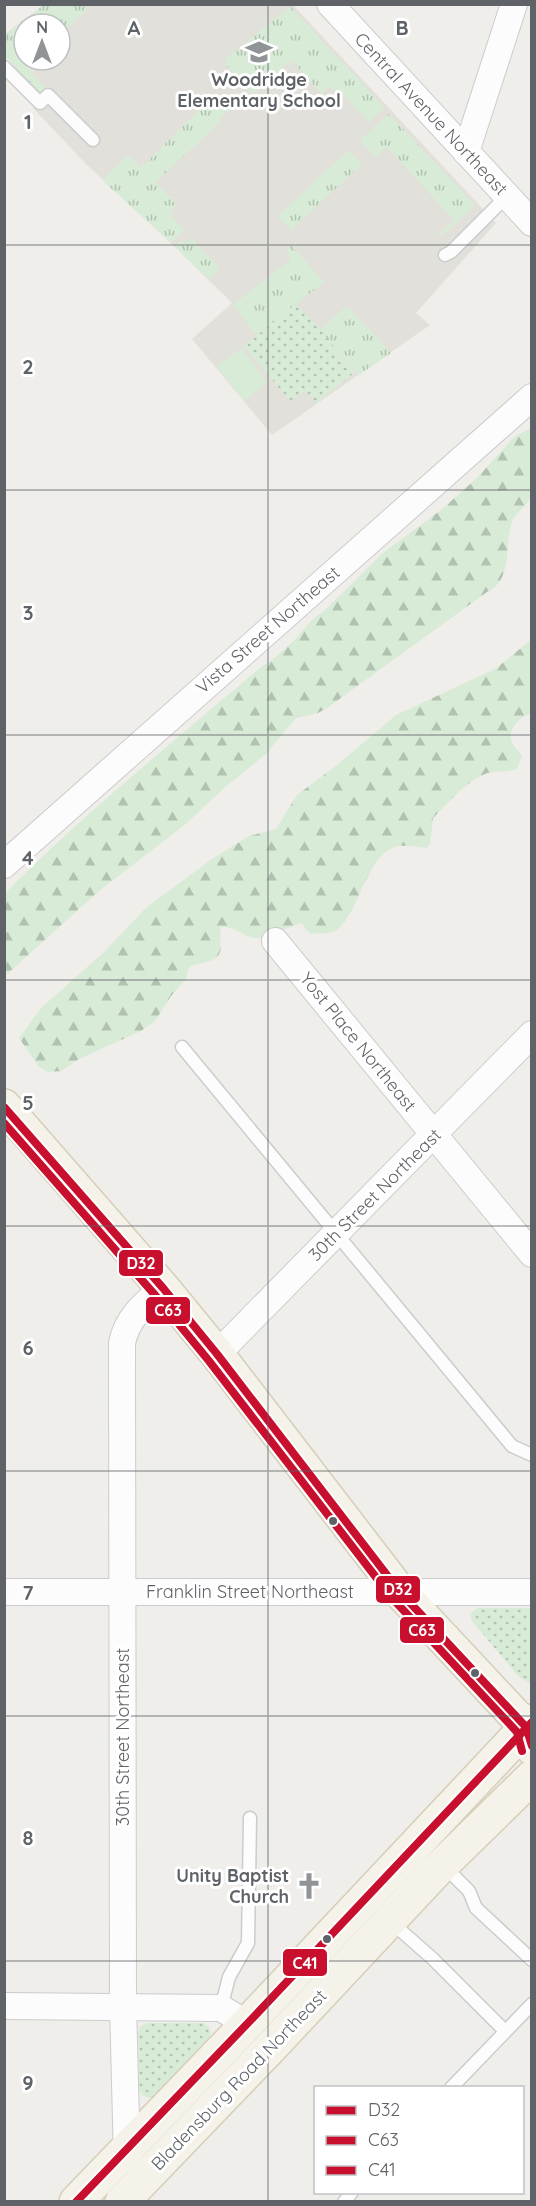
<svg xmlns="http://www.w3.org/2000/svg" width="536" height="2206" viewBox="0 0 536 2206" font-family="Quicksand,sans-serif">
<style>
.education{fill:#e2e0da;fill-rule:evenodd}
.grass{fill:url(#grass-tufts)}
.forest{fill:url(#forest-firs)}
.park{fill:url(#park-dots)}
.garden{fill:#d8ebd6}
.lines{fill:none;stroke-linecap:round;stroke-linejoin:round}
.lane-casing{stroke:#cbcccc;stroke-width:15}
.street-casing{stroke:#cbcccc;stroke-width:28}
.primary-casing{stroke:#d7ceb8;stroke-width:36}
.lane{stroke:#fdfcfc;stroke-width:12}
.street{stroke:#fdfcfc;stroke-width:26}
.primary{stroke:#f4f2e9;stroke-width:33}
.bus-1-casing{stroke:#fff;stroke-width:12}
.bus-2-casing{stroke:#fff;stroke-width:12}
.bus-3-casing{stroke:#fff;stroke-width:12}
.bus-1{stroke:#c8102e;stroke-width:8}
.bus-2{stroke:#c8102e;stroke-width:8}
.bus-3{stroke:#c8102e;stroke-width:8}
.grid{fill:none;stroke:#5f6368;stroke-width:1.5;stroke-opacity:0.55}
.bus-dot{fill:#5f6368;stroke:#fff;stroke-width:2}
.labels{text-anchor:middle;stroke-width:6;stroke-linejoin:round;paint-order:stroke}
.poi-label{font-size:18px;font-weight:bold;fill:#5f6368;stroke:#fff}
.street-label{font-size:18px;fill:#5f6368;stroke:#fff}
.grid-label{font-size:20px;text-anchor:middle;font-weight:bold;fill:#5f6368;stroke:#fff;stroke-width:6;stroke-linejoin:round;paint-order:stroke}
.line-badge{stroke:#fff;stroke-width:2}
.badge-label{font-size:16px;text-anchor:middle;font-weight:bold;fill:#fff}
</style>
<defs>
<pattern id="grass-tufts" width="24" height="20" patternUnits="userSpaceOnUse" patternTransform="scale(1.5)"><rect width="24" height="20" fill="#d8ebd6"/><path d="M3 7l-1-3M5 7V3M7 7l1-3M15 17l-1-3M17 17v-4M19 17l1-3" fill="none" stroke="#b2c2b1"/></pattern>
<pattern id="forest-firs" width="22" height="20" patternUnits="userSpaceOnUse" patternTransform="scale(1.5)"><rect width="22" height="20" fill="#d8ebd6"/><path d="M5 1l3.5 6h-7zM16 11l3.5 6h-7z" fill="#b2c2b1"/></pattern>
<pattern id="park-dots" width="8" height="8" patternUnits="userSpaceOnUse" patternTransform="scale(1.5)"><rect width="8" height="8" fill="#d8ebd6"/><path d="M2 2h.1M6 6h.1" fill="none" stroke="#b2c2b1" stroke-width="1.8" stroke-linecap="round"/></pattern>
</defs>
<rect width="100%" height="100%" fill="#efeeea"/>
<path class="education" d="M44,5H293L496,223L416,313L430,325L272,435L192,339L232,303L173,245L86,164L33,108L42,97L5,56V34ZM24,24H60V60H24Z"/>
<g class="grass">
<polygon points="45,4 82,5 87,10 60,34 60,24 44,24 33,13"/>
<polygon points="290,6 384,107 369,123 343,95 340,97 330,86 322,94 291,60 254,94 225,64 227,58"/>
<polygon points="23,20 26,24 24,24 24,60 46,60 32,73 49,91 43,97 5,56 5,35"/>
<polygon points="221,95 232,107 220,119 221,121 156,182 176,205 169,213 184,230 171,243 102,180 128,155 141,168 209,100"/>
<polygon points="389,114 475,205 442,236 440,235 440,233 454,220 387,147 376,157 360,140"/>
<polygon points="349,150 362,164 291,230 278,216"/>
<polygon points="192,238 220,269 209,279 175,247 181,240 185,244"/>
<polygon points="291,245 324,282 257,336 233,305 291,259 286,250"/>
<polygon points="347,306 391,353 359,375 325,336 324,326"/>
</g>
<g class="forest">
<path d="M531,428C532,445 535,480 532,494C529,506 513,513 511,525C505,548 512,581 487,592L327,708L318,713L296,718L266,754L223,789L187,823L99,891L5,976V893C83,815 170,744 255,672C271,661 286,649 299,635C307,626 312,618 323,612L384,552L441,510L477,478L515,436Z"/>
<path d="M531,640V714C522,715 508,728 511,739C512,745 518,751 522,756L517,769C506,773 493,770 485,774C465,782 449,803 433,818L430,844L427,848C418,847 407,845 399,846C372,850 362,895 349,915C345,921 340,930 333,932C326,934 317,933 310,934L301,923C291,926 266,939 256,938C241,936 237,926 220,927L221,949L218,957C209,963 199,962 189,967L186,979L171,996L155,1021L141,1031L79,1059L61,1071L48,1072L39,1067L19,1038L41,1008L102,954L147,907L212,859L249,836L276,829L297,795L337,765L396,715L495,669Z"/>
</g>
<g class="park">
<polygon points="296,304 320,329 324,326 329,332 325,336 355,372 317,403 305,391 290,401 244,346"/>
<polygon points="477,1608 531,1608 531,1684 519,1677 472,1621 470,1614"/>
<polygon points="147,2023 203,2023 208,2026 211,2032 210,2037 156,2095 151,2098 143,2096 139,2090 138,2032 140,2027"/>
</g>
<polygon class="garden" points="241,348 267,382 244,401 217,367"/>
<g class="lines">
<defs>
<g id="lane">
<polyline points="4,67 40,103 48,95 93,140"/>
<polyline points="445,255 451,252 507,196"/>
<polyline points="182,1047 512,1446 532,1455"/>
<polyline points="443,1865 469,1891 476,1908 532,1960"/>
<polyline points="390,1921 433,1959 505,2031"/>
<polyline points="221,2008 229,1977 248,1943 250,1818"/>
<polyline points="451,2088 532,2004"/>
<polyline points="344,2202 352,2192"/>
</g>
<g id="street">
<polyline points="330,4 532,223"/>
<polyline points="466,152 514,4"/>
<polyline points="4,865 532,397"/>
<polyline points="275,941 532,1254"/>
<polyline points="217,1354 532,1034"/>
<polyline points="4,1592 532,1592"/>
<polyline points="4,2006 221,2008 247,2024"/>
<path d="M127,2159L123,2005L122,1343C127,1318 144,1304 163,1288"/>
</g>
<g id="primary">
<polyline points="4,1106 163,1288 217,1354 400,1592 526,1727 532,1748"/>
<polyline points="76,2202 247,2024 532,1721"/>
<polyline points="122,2202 273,2045 437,1870 532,1777"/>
</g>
</defs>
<use href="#lane" class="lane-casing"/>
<use href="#street" class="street-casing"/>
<use href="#primary" class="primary-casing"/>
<use href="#lane" class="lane"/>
<use href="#street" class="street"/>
<use href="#primary" class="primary"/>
<defs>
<polyline id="bus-1" points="4,1107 163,1288 217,1354 400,1592 526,1727 532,1746"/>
<polyline id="bus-2" points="4,1123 155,1295 209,1361 392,1598 517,1732 522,1751"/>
<polyline id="bus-3" points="76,2202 247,2024 532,1722"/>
</defs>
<use href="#bus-1" class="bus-1-casing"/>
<use href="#bus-2" class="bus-2-casing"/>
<use href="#bus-3" class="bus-3-casing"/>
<use href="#bus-1" class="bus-1"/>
<use href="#bus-2" class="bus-2"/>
<use href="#bus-3" class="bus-3"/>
</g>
<path class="grid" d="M268,4V2202M4,245H532M4,490H532M4,735H532M4,980H532M4,1226H532M4,1471H532M4,1716H532M4,1961H532"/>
<defs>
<symbol id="school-bare" viewBox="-9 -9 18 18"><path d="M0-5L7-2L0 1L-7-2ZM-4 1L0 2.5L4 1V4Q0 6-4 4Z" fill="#919496" stroke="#fff" stroke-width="2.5" paint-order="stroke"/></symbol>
<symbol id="church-bare" viewBox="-9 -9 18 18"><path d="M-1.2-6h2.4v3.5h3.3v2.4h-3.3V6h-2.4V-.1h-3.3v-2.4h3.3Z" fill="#919496" stroke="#fff" stroke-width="2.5" paint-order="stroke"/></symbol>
</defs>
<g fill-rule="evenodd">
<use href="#school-bare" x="240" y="33" width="38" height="38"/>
<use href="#church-bare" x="290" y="1867" width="38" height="38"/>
</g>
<g class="bus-dot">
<circle cx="333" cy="1521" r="5"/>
<circle cx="475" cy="1673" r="5"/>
<circle cx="327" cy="1939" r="5"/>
</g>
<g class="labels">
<g class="poi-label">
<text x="259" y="86">Woodridge<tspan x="259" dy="21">Elementary School</tspan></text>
<text x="289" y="1882" text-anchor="end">Unity Baptist<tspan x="289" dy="21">Church</tspan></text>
</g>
<g class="street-label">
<text transform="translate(431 114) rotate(47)" y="6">Central Avenue Northeast</text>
<text transform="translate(268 630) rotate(-41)" y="6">Vista Street Northeast</text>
<text transform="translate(358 1042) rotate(51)" y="6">Yost Place Northeast</text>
<text transform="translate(375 1195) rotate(-45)" y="6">30th Street Northeast</text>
<text x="250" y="1598">Franklin Street Northeast</text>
<text transform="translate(123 1737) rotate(-90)" y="6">30th Street Northeast</text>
<text transform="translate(239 2080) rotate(-46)" y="6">Bladensburg Road Northeast</text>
</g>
</g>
<g class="grid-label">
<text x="134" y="35">A</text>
<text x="402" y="35">B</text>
<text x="28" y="129">1</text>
<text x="28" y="374">2</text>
<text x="28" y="620">3</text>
<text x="28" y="865">4</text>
<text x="28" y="1110">5</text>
<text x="28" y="1355">6</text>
<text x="28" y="1600">7</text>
<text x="28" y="1845">8</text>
<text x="28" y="2090">9</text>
</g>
<g class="line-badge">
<rect x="118" y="1249" width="46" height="28" rx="6" fill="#c8102e"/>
<rect x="145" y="1296" width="46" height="29" rx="6" fill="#c8102e"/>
<rect x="375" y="1575" width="46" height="29" rx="6" fill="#c8102e"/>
<rect x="399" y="1616" width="46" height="28" rx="6" fill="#c8102e"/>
<rect x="282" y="1948" width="46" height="29" rx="6" fill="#c8102e"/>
</g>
<g class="badge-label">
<text x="141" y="1269">D32</text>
<text x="168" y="1316">C63</text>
<text x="398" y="1595">D32</text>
<text x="422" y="1636">C63</text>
<text x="305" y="1969">C41</text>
</g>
<rect width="536" height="2206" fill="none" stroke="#5f6368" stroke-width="12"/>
<rect x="314" y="2086" width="210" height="108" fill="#ffffff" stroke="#bfc1c3" stroke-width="1.5"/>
<rect x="326" y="2106" width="30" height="9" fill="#c8102e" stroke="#bfc1c3" stroke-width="1.5"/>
<text x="368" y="2116" font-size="18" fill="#5f6368">D32</text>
<rect x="326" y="2136" width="30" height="9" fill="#c8102e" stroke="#bfc1c3" stroke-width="1.5"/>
<text x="368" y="2146" font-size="18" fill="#5f6368">C63</text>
<rect x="326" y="2166" width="30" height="9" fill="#c8102e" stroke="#bfc1c3" stroke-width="1.5"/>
<text x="368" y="2176" font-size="18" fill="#5f6368">C41</text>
<g transform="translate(42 42)"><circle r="28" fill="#ffffff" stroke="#bfc1c3" stroke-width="1.5"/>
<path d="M0-4.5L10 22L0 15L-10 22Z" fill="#919496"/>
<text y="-9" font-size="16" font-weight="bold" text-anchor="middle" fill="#5f6368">N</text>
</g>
</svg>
